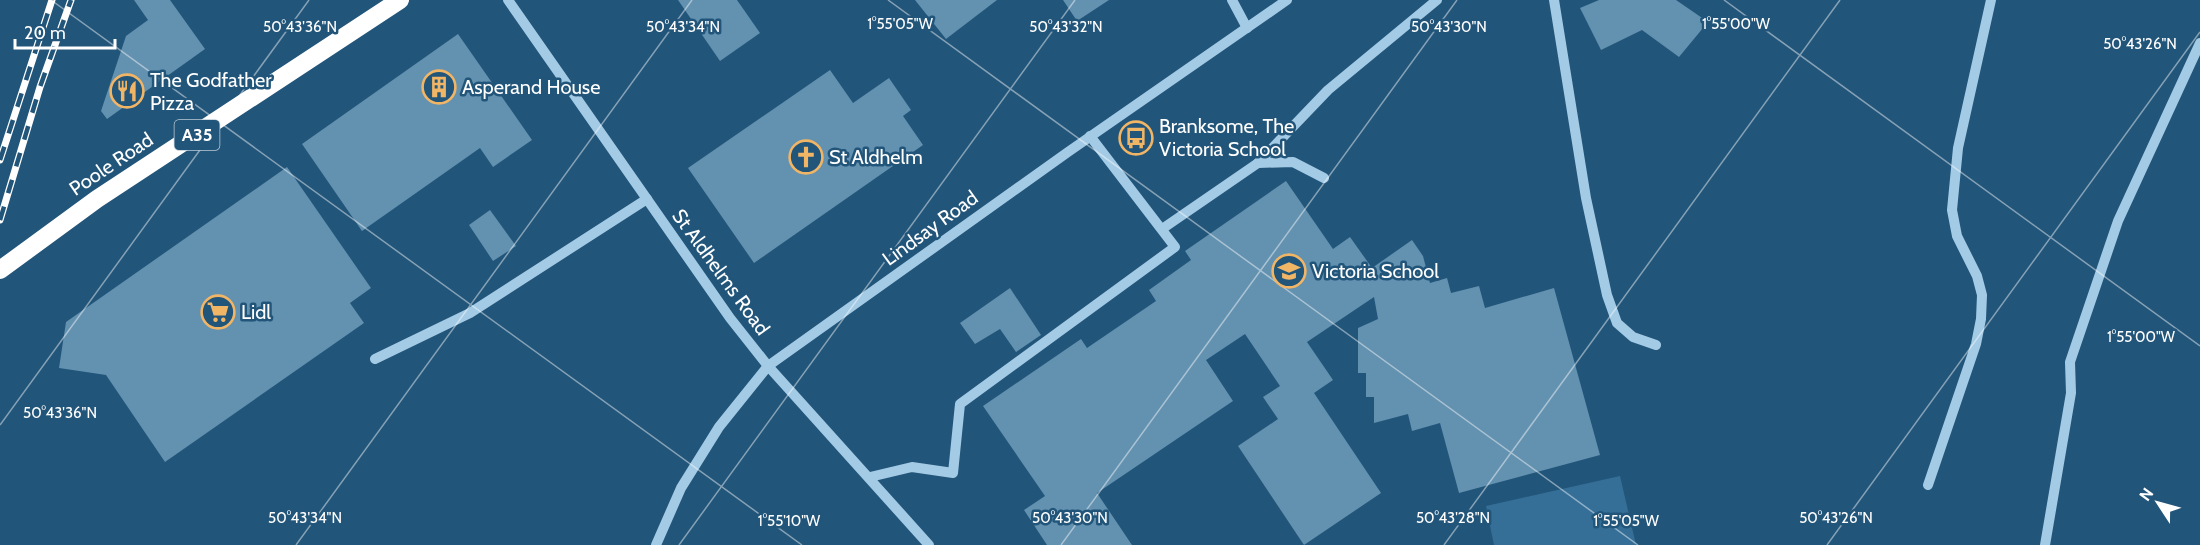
<svg xmlns="http://www.w3.org/2000/svg" width="2200" height="545" viewBox="0 0 2200 545" font-family="Cabin,sans-serif">
<style>
.green{fill:#356f98}
.building{fill:#6391b0}
.lines{fill:none;stroke-linecap:round;stroke-linejoin:round}
.minor{stroke:#a4cbe5;stroke-width:10}
.highway{stroke:#fff;stroke-width:18}
.rail-casing{stroke:#fff;stroke-width:7}
.rail{stroke:#22557a;stroke-width:4.5;stroke-dasharray:14;stroke-linecap:butt}
.ticks{fill:none;stroke:#fff;stroke-width:1.5;stroke-opacity:0.45}
.labels{text-anchor:middle;stroke-width:5;stroke-linejoin:round;paint-order:stroke}
.shield{fill:#22557a;stroke:#bdccd7;stroke-width:1.5}
.shield-label{font-size:18px;font-weight:bold;fill:#fff}
.poi-label{font-size:20px;fill:#fff;stroke:#22557a;text-anchor:start}
.street-label{font-size:20px;fill:#fff;stroke:#22557a}
.ticks-label{font-size:15px;text-anchor:middle;fill:#fff;stroke:#22557a;stroke-width:5;stroke-linejoin:round;paint-order:stroke}
</style>
<rect width="100%" height="100%" fill="#22557a"/>
<polygon class="green" points="1620,476 1636,545 1494,545 1486,506"/>
<g class="building">
<polygon points="134,0 170,0 205,49 107,119 101,111 126,36 148,20"/>
<polygon points="678,0 737,0 760,33 720,61"/>
<polygon points="915,0 997,0 946,39"/>
<polygon points="1063,0 1109,0 1077,21"/>
<polygon points="1599,0 1676,0 1708,22 1679,57 1642,30 1601,50 1580,8"/>
<polygon points="458,34 532,140 493,167 480,148 362,231 302,144"/>
<polygon points="830,70 853,103 889,78 911,110 903,116 923,145 754,263 688,168"/>
<polygon points="287,167 371,288 350,303 364,323 165,462 106,375 59,368 66,322"/>
<polygon points="1286,181 1333,249 1350,237 1372,268 1412,240 1423,256 1430,283 1447,278 1451,293 1479,286 1485,308 1554,288 1600,455 1459,493 1440,423 1412,431 1408,414 1374,423 1374,397 1366,397 1366,373 1358,373 1358,328 1378,319 1374,297 1307,342 1333,380 1314,393 1381,493 1304,545 1238,446 1278,419 1263,397 1280,386 1245,334 1206,360 1233,401 1097,493 1132,545 1047,545 1024,510 1045,496 983,406 1081,339 1087,348 1156,301 1149,290 1191,260 1185,251"/>
<polygon points="490,210 516,246 493,261 469,225"/>
<polygon points="1010,288 1041,335 1016,352 1000,329 975,344 960,323"/>
</g>
<g class="lines">
<g class="minor">
<polyline points="508,0 730,318 768,366 929,545"/>
<polyline points="1232,0 1247,28"/>
<polyline points="1554,0 1586,198 1607,295 1617,323 1633,337 1656,345"/>
<polyline points="1258,163 1328,90 1437,0"/>
<polyline points="1162,229 1258,163 1293,162 1324,178"/>
<polyline points="375,359 470,313 647,199"/>
<polyline points="870,477 912,467 953,473 960,404 1175,247 1090,136"/>
<polyline points="1928,485 1976,344 1981,319 1982,295 1977,276 1957,236 1952,210 1958,148 1991,0"/>
<polyline points="656,545 681,488 719,427 768,366 1068,152 1287,0"/>
<polyline points="2045,545 2071,393 2070,362 2118,221 2200,43"/>
</g>
<polyline class="highway" points="0,270 97,199 400,0"/>
<defs>
<g id="rail">
<polyline points="0,160 52,0"/>
<polyline points="0,220 40,87 71,0"/>
</g>
</defs>
<use href="#rail" class="rail-casing"/>
<use href="#rail" class="rail"/>
</g>
<path class="ticks" d="M51,0L802,545M888,0L1638,545M1724,0L2200,346M0,425L309,0M296,545L692,0M679,545L1075,0M1061,545L1457,0M1444,545L1840,0M1827,545L2200,32"/>
<defs>
<symbol id="building-ring" viewBox="-11 -11 22 22"><circle r="9.5" fill="#22557a" stroke="#f1b566" stroke-width="1.5"/><path d="M-4-6H4V6H1V3H-1V6H-4ZM-2.5-4.3h1.7v1.8h-1.7ZM.8-4.3h1.7v1.8H.8ZM-2.5-1h1.7V.8h-1.7ZM.8-1h1.7V.8H.8Z" fill="#f1b566"/></symbol>
<symbol id="restaurant-ring" viewBox="-11 -11 22 22"><circle r="9.5" fill="#22557a" stroke="#f1b566" stroke-width="1.5"/><path d="M-5-6h1v4h1v-4h1v4h1v-4h1v5L-1.5 .5V6h-2V.5L-5-1ZM5-6V6H3V1.5H1.5Q1.5-4 5-6Z" fill="#f1b566"/></symbol>
<symbol id="bus-ring" viewBox="-11 -11 22 22"><circle r="9.5" fill="#22557a" stroke="#f1b566" stroke-width="1.5"/><path d="M-5-6H5V4H4V6H2V4H-2V6H-4V4H-5ZM-3.5-4V0h7V-4ZM-3.5 1.2v1.5H-2V1.2ZM2 1.2v1.5H3.5V1.2Z" fill="#f1b566"/></symbol>
<symbol id="church-ring" viewBox="-11 -11 22 22"><circle r="9.5" fill="#22557a" stroke="#f1b566" stroke-width="1.5"/><path d="M-1.2-6h2.4v3.5h3.3v2.4h-3.3V6h-2.4V-.1h-3.3v-2.4h3.3Z" fill="#f1b566"/></symbol>
<symbol id="school-ring" viewBox="-11 -11 22 22"><circle r="9.5" fill="#22557a" stroke="#f1b566" stroke-width="1.5"/><path d="M0-5L7-2L0 1L-7-2ZM-4 1L0 2.5L4 1V4Q0 6-4 4Z" fill="#f1b566"/></symbol>
<symbol id="supermarket-ring" viewBox="-11 -11 22 22"><circle r="9.5" fill="#22557a" stroke="#f1b566" stroke-width="1.5"/><path d="M-6-5.5h2.5l.6 2H6L4.5 2H-2.5L-4.4-4H-6ZM-1.5 3.2a1.3 1.3 0 1 0 .1 0ZM3 3.2a1.3 1.3 0 1 0 .1 0Z" fill="#f1b566"/></symbol>
</defs>
<g fill-rule="evenodd">
<use href="#building-ring" x="420" y="68" width="38" height="38"/>
<use href="#restaurant-ring" x="108" y="72" width="38" height="38"/>
<use href="#bus-ring" x="1117" y="119" width="38" height="38"/>
<use href="#church-ring" x="787" y="138" width="38" height="38"/>
<use href="#school-ring" x="1270" y="252" width="38" height="38"/>
<use href="#supermarket-ring" x="199" y="293" width="38" height="38"/>
</g>
<g class="labels">
<rect class="shield" x="174.5" y="120" width="45" height="30" rx="4.5"/>
<g class="shield-label">
<text x="197" y="141">A35</text>
</g>
<g class="poi-label">
<text x="150" y="87">The Godfather<tspan x="150" dy="23">Pizza</tspan></text>
<text x="462" y="94">Asperand House</text>
<text x="1159" y="133">Branksome, The<tspan x="1159" dy="23">Victoria School</tspan></text>
<text x="829" y="164">St Aldhelm</text>
<text x="1312" y="278">Victoria School</text>
<text x="241" y="319">Lidl</text>
</g>
<g class="street-label">
<text transform="translate(111 164) rotate(-34)" y="7">Poole Road</text>
<text transform="translate(930 228) rotate(-36)" y="7">Lindsay Road</text>
<text transform="translate(721 272) rotate(54)" y="7">St Aldhelms Road</text>
</g>
</g>
<g class="ticks-label">
<text x="900" y="29">1°55'05"W</text>
<text x="1736" y="29">1°55'00"W</text>
<text x="300" y="32">50°43'36"N</text>
<text x="683" y="32">50°43'34"N</text>
<text x="1066" y="32">50°43'32"N</text>
<text x="1449" y="32">50°43'30"N</text>
<text x="2140" y="49">50°43'26"N</text>
<text x="2141" y="342">1°55'00"W</text>
<text x="60" y="418">50°43'36"N</text>
<text x="305" y="523">50°43'34"N</text>
<text x="1070" y="523">50°43'30"N</text>
<text x="1453" y="523">50°43'28"N</text>
<text x="1836" y="523">50°43'26"N</text>
<text x="789" y="526">1°55'10"W</text>
<text x="1626" y="526">1°55'05"W</text>
</g>
<g transform="translate(2158 503) rotate(306)" stroke="#22557a" stroke-width="4.5" paint-order="stroke">
<path d="M0-4.5L10 22L0 15L-10 22Z" fill="#ffffff"/>
<text y="-9" font-size="16" font-weight="bold" text-anchor="middle" fill="#ffffff">N</text>
</g>
<path d="M15 39v9h100v-9" fill="none" stroke="#ffffff" stroke-width="3"/>
<text x="24" y="39" font-size="18" fill="#ffffff" stroke="#22557a" stroke-width="4.5" paint-order="stroke">20 m</text>
</svg>
